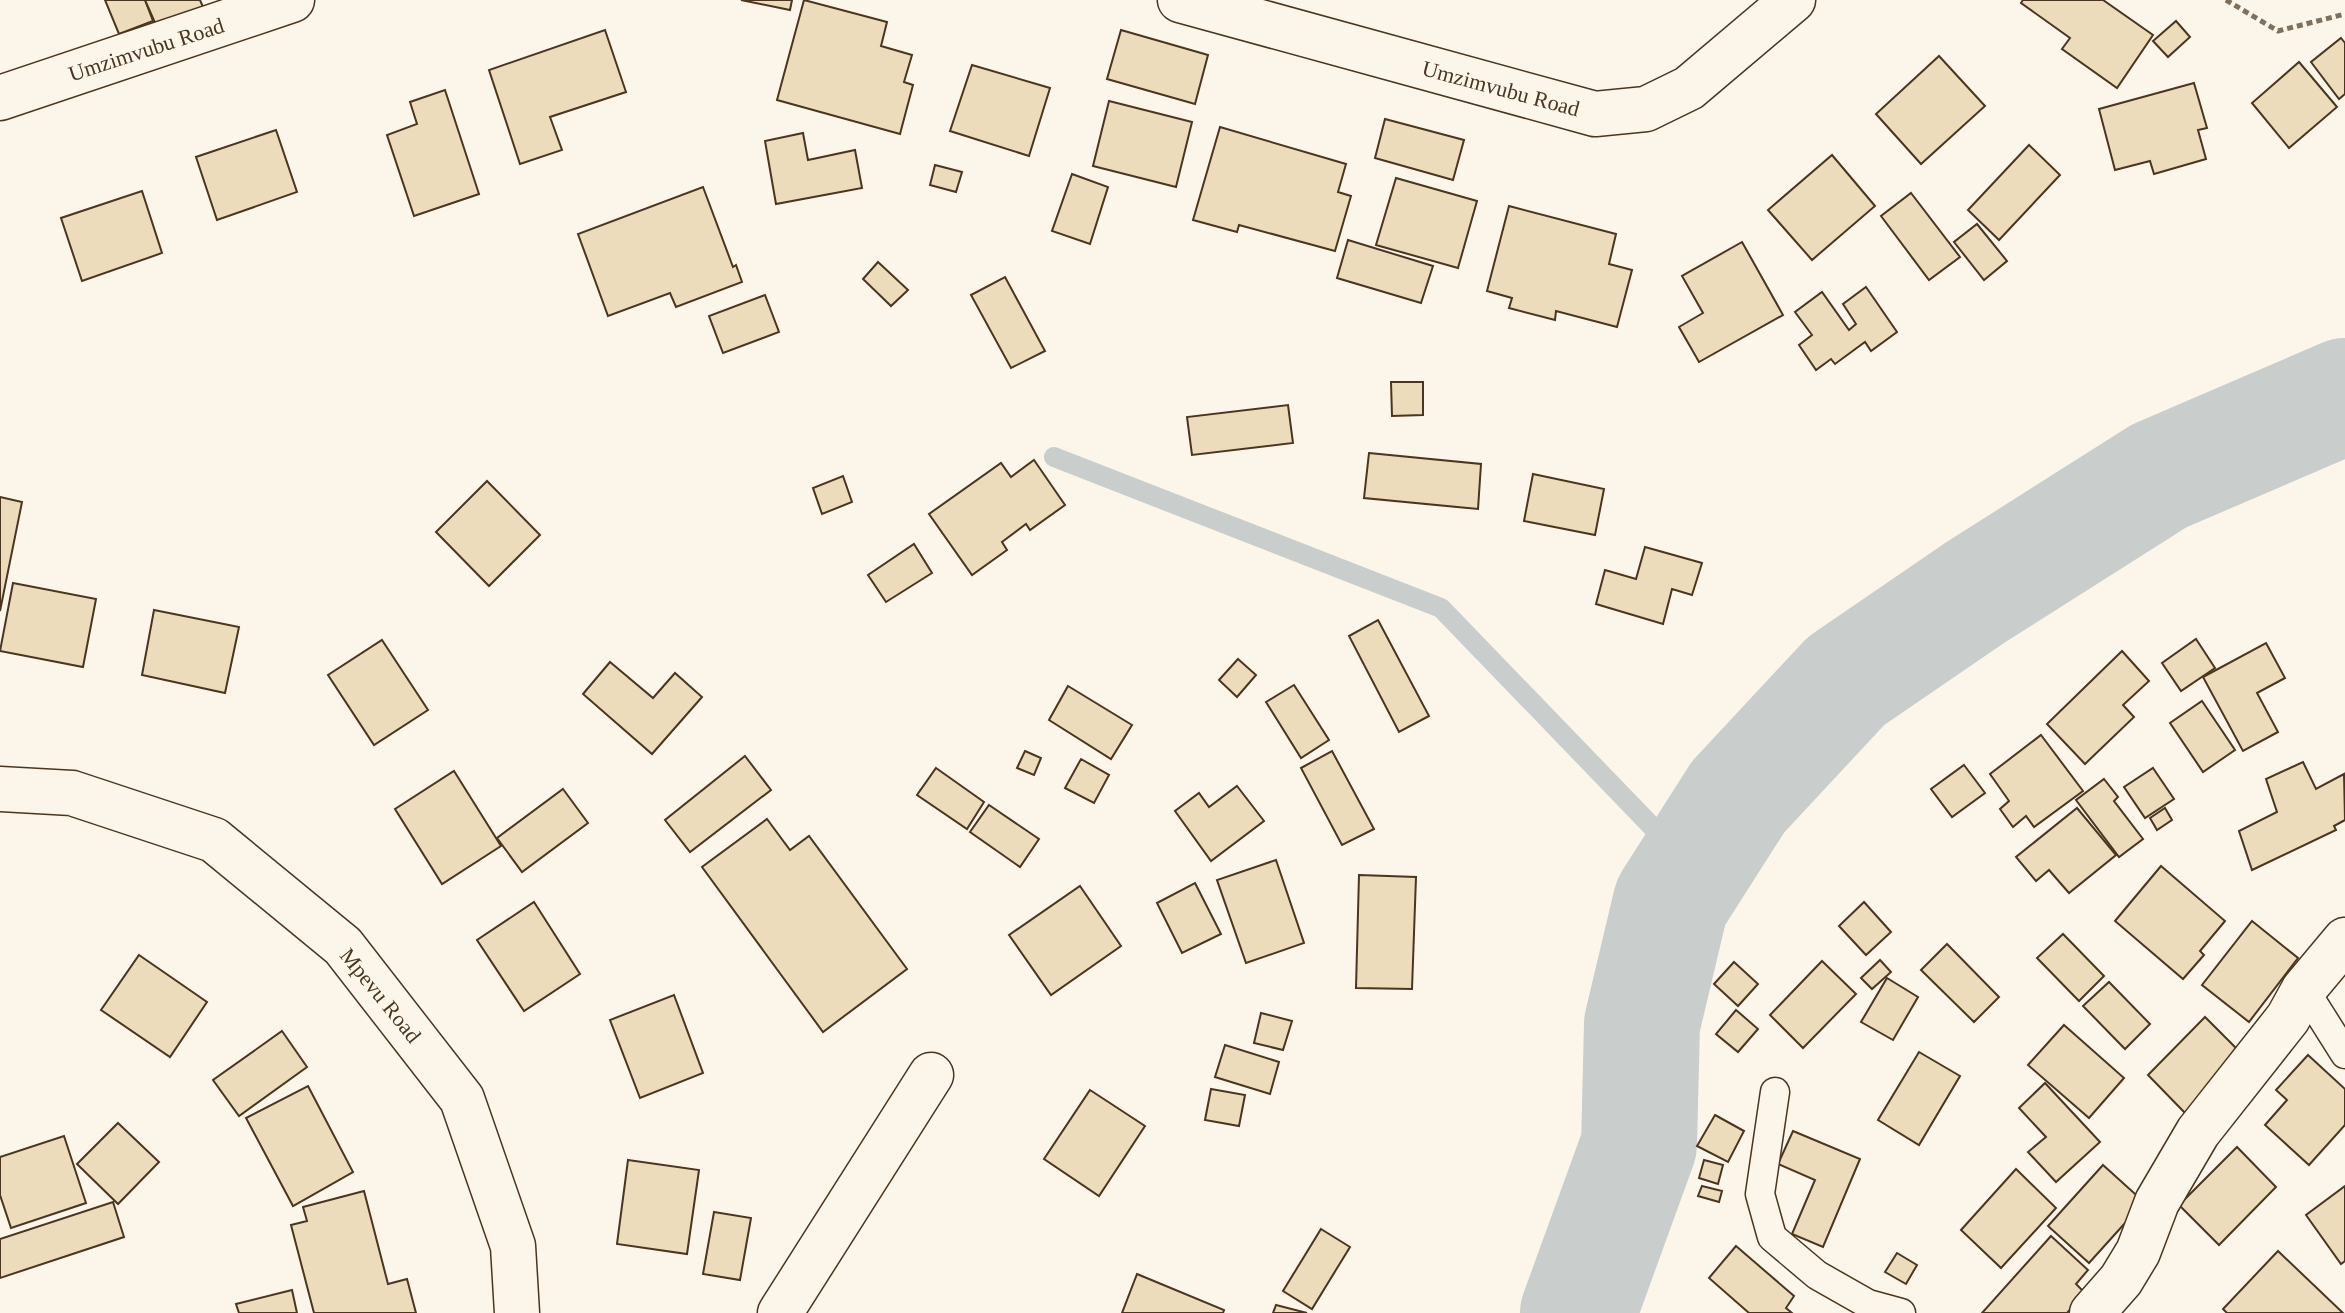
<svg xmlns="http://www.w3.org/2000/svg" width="2345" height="1313" viewBox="0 0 2345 1313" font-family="'Times New Roman',serif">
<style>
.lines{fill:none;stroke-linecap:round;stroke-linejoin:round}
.stream{stroke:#c9cecd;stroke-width:20}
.river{stroke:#c9cecd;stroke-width:116}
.building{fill:#ecdcbc;stroke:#4a3520;stroke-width:2}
.service-casing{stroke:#4a3520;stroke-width:31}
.minor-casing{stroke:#4a3520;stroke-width:47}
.path{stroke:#7f6f5c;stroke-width:5;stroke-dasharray:6 4;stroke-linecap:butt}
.service{stroke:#fbf6e9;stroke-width:28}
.minor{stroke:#fbf6e9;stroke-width:44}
.labels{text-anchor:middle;stroke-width:6;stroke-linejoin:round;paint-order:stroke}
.street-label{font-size:22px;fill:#4a3520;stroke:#fbf6e9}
</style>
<rect width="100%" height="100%" fill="#fbf6e9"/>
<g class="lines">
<polyline class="stream" points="1054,457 1441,608 1692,868"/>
<polyline class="river" points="1578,1313 1639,1145 1642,1024 1671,902 1738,797 1846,681 1976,592 2159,476 2345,396"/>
</g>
<g class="building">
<polygon points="105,0 145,0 153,21 119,34"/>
<polygon points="145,0 200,0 203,7 156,25"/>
<polygon points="741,0 792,0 790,10"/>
<polygon points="804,0 887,22 881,46 912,55 904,82 913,85 900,134 777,100"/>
<polygon points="2023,0 2103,0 2153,35 2117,88 2062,49 2070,38 2021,3"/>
<polygon points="2176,21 2190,37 2168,57 2153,41"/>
<polygon points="605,30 626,92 550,117 562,150 520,164 489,70"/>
<polygon points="1121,30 1208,55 1195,104 1107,79"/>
<polygon points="2341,38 2345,43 2345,94 2339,99 2311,62"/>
<polygon points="1939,56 1985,106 1921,164 1876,114"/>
<polygon points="2299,62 2337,107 2289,148 2252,103"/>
<polygon points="972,65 1050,88 1029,156 950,131"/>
<polygon points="2194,83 2207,128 2198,130 2206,159 2154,174 2150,161 2115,170 2099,109"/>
<polygon points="445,90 479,194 414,216 387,135 417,124 410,102"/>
<polygon points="1109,101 1192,122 1176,187 1093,166"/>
<polygon points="1385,119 1464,140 1453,180 1375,158"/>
<polygon points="1220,127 1346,164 1338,192 1351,196 1335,251 1239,225 1237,232 1193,220"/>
<polygon points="276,130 297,192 217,220 196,157"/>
<polygon points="803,133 808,160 855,150 862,188 776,204 765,141"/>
<polygon points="2029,145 2060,175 1999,240 1968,210"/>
<polygon points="1832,155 1875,206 1812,260 1768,210"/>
<polygon points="935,165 962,172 956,192 930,185"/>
<polygon points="1072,174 1108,187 1090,244 1052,231"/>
<polygon points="1396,178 1477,201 1458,268 1376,245"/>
<polygon points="703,187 733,267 736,265 742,282 676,307 670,293 608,316 578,234"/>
<polygon points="142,191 162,253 82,281 61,218"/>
<polygon points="1911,193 1960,257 1929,280 1881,216"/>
<polygon points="1509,206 1616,234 1609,264 1632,270 1617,327 1556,311 1555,320 1509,308 1512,298 1487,291"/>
<polygon points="1977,224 2007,261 1984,280 1954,242"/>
<polygon points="1348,240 1433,266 1421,303 1337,278"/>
<polygon points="1742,242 1783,315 1699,362 1679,327 1703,313 1682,276"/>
<polygon points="878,262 908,290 891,306 863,279"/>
<polygon points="1005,277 1045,351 1011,368 971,295"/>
<polygon points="1866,287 1897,332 1871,351 1865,342 1835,364 1831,359 1816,370 1799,345 1812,335 1795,312 1822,292 1849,330 1856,324 1843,304"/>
<polygon points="765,295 779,332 723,353 709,316"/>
<polygon points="1391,382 1423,382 1423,415 1392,416"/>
<polygon points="1288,405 1293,443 1192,455 1187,417"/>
<polygon points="1369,453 1481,464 1478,509 1364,498"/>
<polygon points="1034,460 1065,505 1030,530 1026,524 1002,542 1007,550 972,575 929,514 1001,463 1011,477"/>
<polygon points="1533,474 1604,489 1595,535 1524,521"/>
<polygon points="843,476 852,502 822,514 813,488"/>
<polygon points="487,481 540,535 489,586 436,532"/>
<polygon points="0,497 22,502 0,611"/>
<polygon points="914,544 932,573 886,602 868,575"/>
<polygon points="1645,547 1702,563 1692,595 1672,589 1663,624 1596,604 1605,570 1636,579"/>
<polygon points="13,583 96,599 83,667 0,651"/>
<polygon points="154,610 239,627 225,693 142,675"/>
<polygon points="1378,620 1429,716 1399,732 1349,636"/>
<polygon points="2196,639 2215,668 2181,691 2162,663"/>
<polygon points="382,640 428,710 374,745 328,675"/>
<polygon points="2266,643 2285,678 2257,693 2278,732 2243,751 2203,677"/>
<polygon points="2122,651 2149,681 2123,705 2134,717 2085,764 2047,724"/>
<polygon points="1238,659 1256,675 1237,697 1219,680"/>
<polygon points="610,662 653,698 675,673 702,697 652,754 583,694"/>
<polygon points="1294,685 1329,740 1301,758 1266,702"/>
<polygon points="1068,686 1132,725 1111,759 1049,720"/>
<polygon points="2202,701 2235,750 2203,772 2170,723"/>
<polygon points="2041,735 2083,791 2034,827 2026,816 2013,827 2000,809 2009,801 1990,774"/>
<polygon points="1025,751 1041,758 1034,775 1017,768"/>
<polygon points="1332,751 1374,829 1342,845 1301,768"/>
<polygon points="745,756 771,790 690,852 665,820"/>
<polygon points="1081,759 1109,775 1094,803 1065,788"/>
<polygon points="2303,762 2316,789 2344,774 2345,820 2334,826 2336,830 2252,870 2239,831 2277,812 2266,779"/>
<polygon points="1964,765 1985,793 1952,817 1931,789"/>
<polygon points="936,768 984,802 967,829 917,795"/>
<polygon points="2153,768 2174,799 2145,818 2124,787"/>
<polygon points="454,771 501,846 442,884 395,809"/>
<polygon points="2104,779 2118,797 2114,801 2143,839 2119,857 2076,800"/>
<polygon points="1237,786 1264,821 1211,861 1175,811 1199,793 1209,807"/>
<polygon points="563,789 588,823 522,872 497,838"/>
<polygon points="989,805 1039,839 1020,867 970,832"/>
<polygon points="2077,808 2116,855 2069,893 2049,870 2036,881 2016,857"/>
<polygon points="2165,808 2172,820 2157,830 2150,818"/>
<polygon points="767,819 790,850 809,836 907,969 823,1032 702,867"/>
<polygon points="1276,860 1304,943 1246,963 1217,880"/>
<polygon points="2161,866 2225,921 2200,951 2204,955 2183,979 2115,921"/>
<polygon points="1359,875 1416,877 1412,989 1356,988"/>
<polygon points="1195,883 1221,934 1182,953 1157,903"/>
<polygon points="1080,886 1121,946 1051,995 1009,935"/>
<polygon points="534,902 580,974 524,1011 477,940"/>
<polygon points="1864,902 1891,932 1866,955 1839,926"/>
<polygon points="2252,921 2298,958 2249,1022 2202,985"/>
<polygon points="2063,934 2104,976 2079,1001 2037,958"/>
<polygon points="1947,944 1999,997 1974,1022 1921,970"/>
<polygon points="139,955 207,1002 170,1057 101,1010"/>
<polygon points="1880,960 1891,972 1872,989 1861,978"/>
<polygon points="1822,961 1856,994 1803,1048 1770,1015"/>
<polygon points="1734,962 1758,984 1738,1006 1714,984"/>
<polygon points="1887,978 1918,997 1893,1040 1861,1022"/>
<polygon points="2109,982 2150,1024 2125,1049 2083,1006"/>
<polygon points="674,995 703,1073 640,1098 610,1020"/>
<polygon points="1736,1010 1758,1029 1738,1052 1716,1034"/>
<polygon points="1261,1013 1292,1021 1283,1050 1254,1043"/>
<polygon points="2205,1017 2245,1057 2187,1115 2148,1075"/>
<polygon points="2064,1025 2124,1078 2089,1118 2028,1065"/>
<polygon points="282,1031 307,1067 239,1116 213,1080"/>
<polygon points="1225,1045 1279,1062 1270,1094 1215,1077"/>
<polygon points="1919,1052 1960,1076 1919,1145 1878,1120"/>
<polygon points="2308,1055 2345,1089 2345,1125 2309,1165 2265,1125 2287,1100 2276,1090"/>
<polygon points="2045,1083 2100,1142 2056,1182 2028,1152 2046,1137 2019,1108"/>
<polygon points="308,1086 353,1172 293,1206 246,1118"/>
<polygon points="1211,1089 1245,1095 1239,1126 1205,1120"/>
<polygon points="1090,1090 1145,1126 1099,1196 1044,1159"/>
<polygon points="1715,1115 1744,1131 1728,1162 1697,1146"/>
<polygon points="118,1123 159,1162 118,1204 77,1164"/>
<polygon points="1793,1131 1860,1159 1823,1247 1792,1234 1815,1180 1778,1164"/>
<polygon points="64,1136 86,1203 11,1228 0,1195 0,1157"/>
<polygon points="2237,1147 2276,1187 2219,1245 2179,1205"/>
<polygon points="628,1160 699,1170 687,1254 617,1244"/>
<polygon points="1704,1160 1723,1165 1718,1184 1699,1178"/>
<polygon points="2103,1165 2144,1202 2089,1263 2048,1226"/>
<polygon points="2016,1169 2056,1208 2001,1268 1961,1230"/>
<polygon points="1702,1186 1722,1191 1719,1202 1698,1196"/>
<polygon points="2345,1186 2345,1261 2341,1264 2306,1215"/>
<polygon points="364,1191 388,1284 407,1279 416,1313 314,1313 291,1225 307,1221 303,1207"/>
<polygon points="113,1202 124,1237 0,1278 0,1239"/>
<polygon points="714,1212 751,1218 740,1280 703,1274"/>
<polygon points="1321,1229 1350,1247 1312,1309 1283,1291"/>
<polygon points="2051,1236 2088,1270 2076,1284 2085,1293 2067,1313 1982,1313"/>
<polygon points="1736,1246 1794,1296 1786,1308 1792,1313 1749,1313 1709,1278"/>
<polygon points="2278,1251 2343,1313 2227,1313 2223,1309"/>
<polygon points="1897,1253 1917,1265 1906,1284 1885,1272"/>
<polygon points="1137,1274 1224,1310 1223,1313 1122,1313"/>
<polygon points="292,1290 297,1313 239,1313 236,1304"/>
<polygon points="1276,1305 1307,1313 1273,1313"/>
</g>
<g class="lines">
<defs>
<g id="service">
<polyline points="2304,989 2345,1054"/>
<polyline points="1775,1092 1760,1194 1772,1237 1817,1275 1868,1304 1901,1313"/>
</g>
<g id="minor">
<polyline points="1180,0 1595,114 1646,109 1689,88 1793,0"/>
<polyline points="0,98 292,0"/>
<polyline points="0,789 72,793 214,840 343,946 462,1099 513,1246 517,1313"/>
<polyline points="780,1313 931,1075"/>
<polyline points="2092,1313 2121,1280 2138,1252 2157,1202 2198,1132 2288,1018 2304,989 2345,940"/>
</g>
</defs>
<use href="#service" class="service-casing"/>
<use href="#minor" class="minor-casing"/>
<polyline class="path" points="2226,0 2278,31 2345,14"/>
<use href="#service" class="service"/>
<use href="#minor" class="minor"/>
</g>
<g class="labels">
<g class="street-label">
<text transform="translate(146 49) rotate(-18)" y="8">Umzimvubu Road</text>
<text transform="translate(1501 88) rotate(15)" y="8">Umzimvubu Road</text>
<text transform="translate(381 995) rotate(51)" y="8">Mpevu Road</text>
</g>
</g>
</svg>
